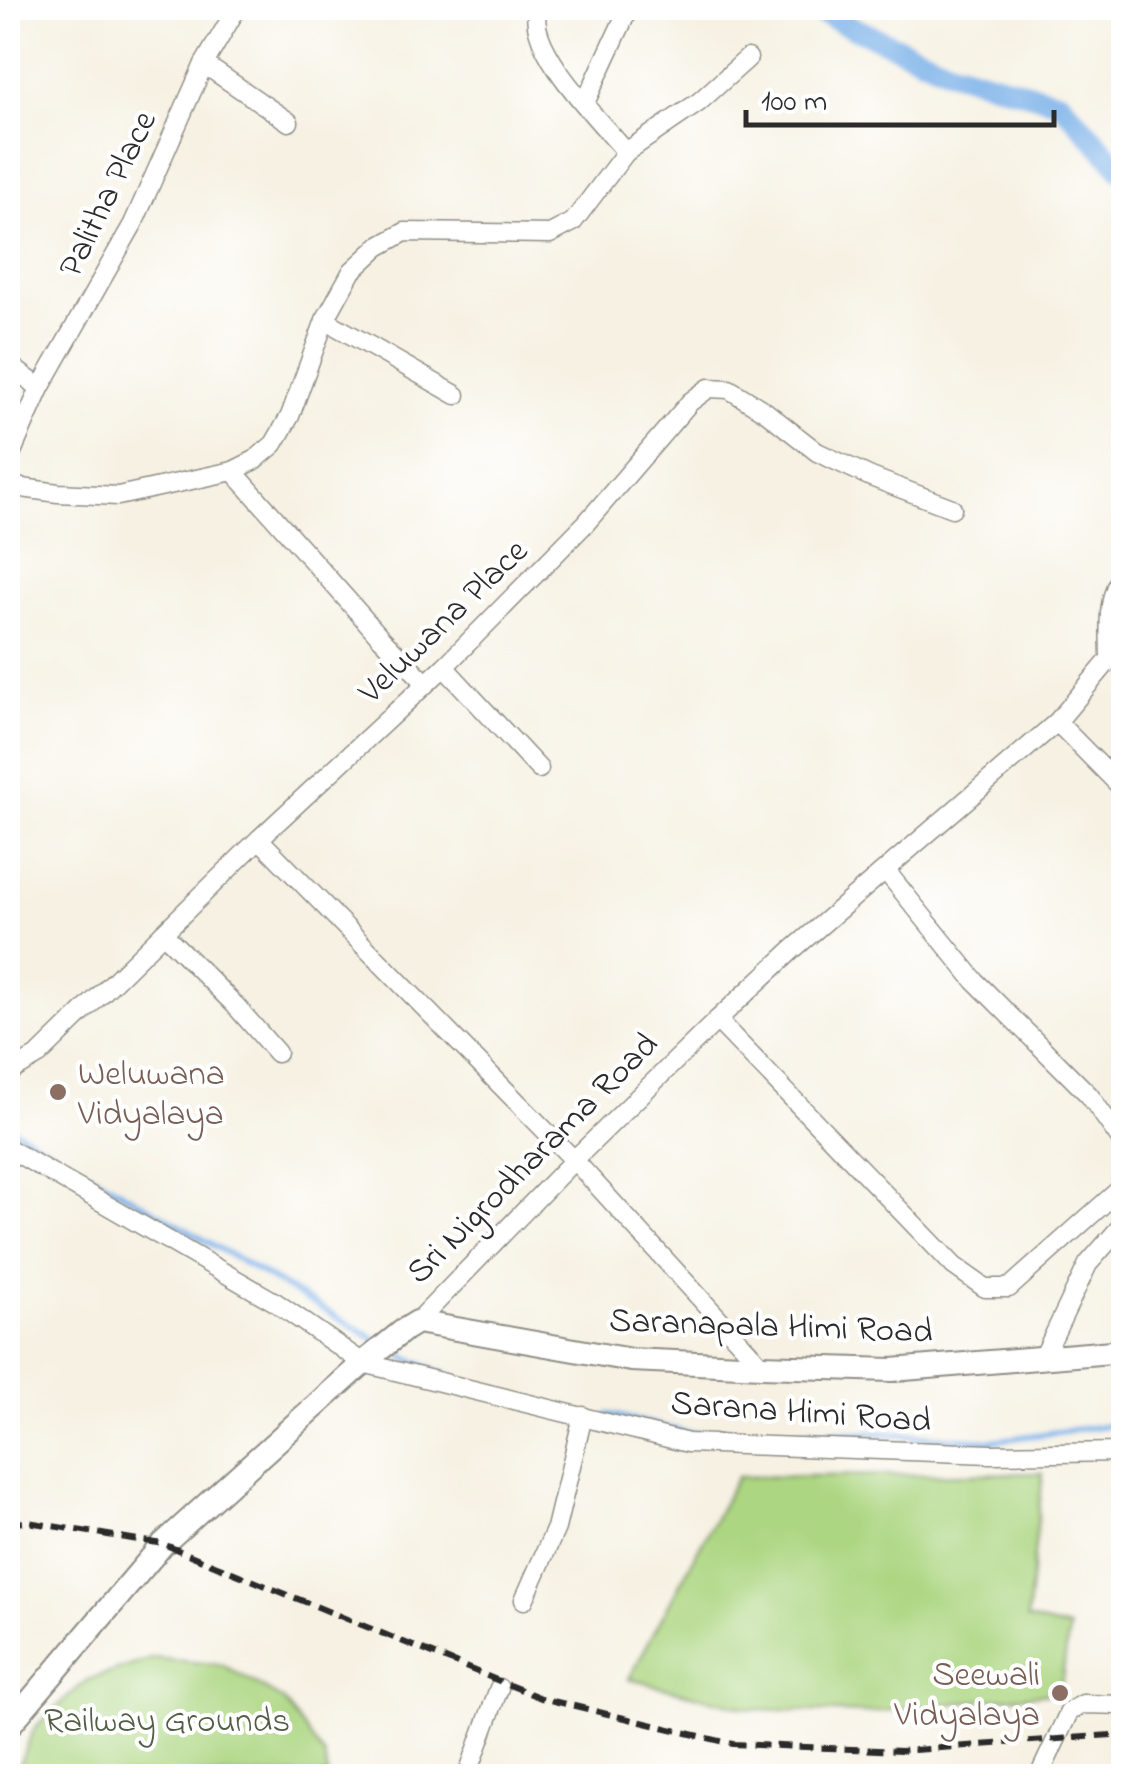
<svg xmlns="http://www.w3.org/2000/svg" width="1131" height="1784" viewBox="0 0 1131 1784" font-family="'Indie Flower',sans-serif">
<style>
.green{fill:#acd681;stroke:#6c8056;stroke-width:2.5}
.lines{fill:none;stroke-linecap:round;stroke-linejoin:round}
.stream{stroke:#79b0e8;stroke-width:6}
.canal{stroke:#79b0e8;stroke-width:22}
.minor-casing{stroke:#908e86;stroke-width:21}
.tertiary-casing{stroke:#908e86;stroke-width:26}
.minor{stroke:#fff;stroke-width:18}
.tertiary{stroke:#fff;stroke-width:22}
.rail{stroke:#2b2b2b;stroke-width:6;stroke-dasharray:15 8;stroke-linecap:butt}
.education-dot{fill:#8d6e63;stroke:#fff;stroke-width:4}
.labels{text-anchor:middle;stroke-width:8;stroke-linejoin:round;paint-order:stroke}
.street-label{font-size:35px;fill:#2b2b2b;stroke:#fff}
.education-label{font-size:35px;fill:#785e54;stroke:#fff;text-anchor:start}
.park-label{font-size:35px;fill:#525e45;stroke:#fff}
</style>
<rect width="100%" height="100%" fill="#fff"/>
<filter id="ink" filterUnits="userSpaceOnUse"><feTurbulence type="fractalNoise" baseFrequency=".01" numOctaves="2"/><feDisplacementMap in="SourceGraphic" scale="20" xChannelSelector="R" yChannelSelector="G"/><feConvolveMatrix kernelMatrix="1 2 1 2 8 2 1 2 1" color-interpolation-filters="sRGB"/></filter>
<filter id="wash" filterUnits="userSpaceOnUse"><feTurbulence type="fractalNoise" baseFrequency=".0048" numOctaves="4" result="noise"/><feDisplacementMap in="SourceGraphic" scale="40" xChannelSelector="R" yChannelSelector="G"/><feGaussianBlur stdDeviation="2.25" result="paint"/><feColorMatrix in="noise" values="0 0 0 0 0 0 0 0 0 0 0 0 0 0 0 0 0 1.4 0 .05"/><feComposite in="paint" operator="in"/></filter>
<g filter="url(#wash)">
<rect width="100%" height="100%" fill="#f6f1e2"/>
<g class="green">
<polygon points="1043,1473 1027,1619 1069,1629 1060,1692 864,1713 751,1709 629,1679 737,1477"/>
<polygon points="154,1658 223,1665 283,1700 324,1756 328,1776 14,1776 35,1727 87,1680"/>
</g>
<g class="lines">
<g class="stream">
<polyline points="8,1126 378,1341"/>
<polyline points="389,1348 411,1360 450,1376"/>
<polyline points="608,1414 687,1433 877,1433 991,1441 1116,1424 1124,1425"/>
</g>
<polyline class="canal" points="809,8 951,71 1060,102 1124,172"/>
</g>
</g>
<g filter="url(#ink)">
<g class="lines">
<defs>
<g id="minor">
<path d="M538,8C524,47 601,122 626,152"/>
<polyline points="204,64 289,122"/>
<polyline points="585,103 627,12"/>
<polyline points="325,320 456,395"/>
<polyline points="8,364 40,388"/>
<polyline points="8,461 40,388 133,224 204,64 237,8"/>
<polyline points="233,471 381,638 426,683"/>
<polyline points="8,486 58,493 118,496 233,471 255,460 274,444 290,416 325,320 352,271 378,247 405,232 550,234 573,222 626,152 699,102 748,58"/>
<polyline points="444,667 539,769"/>
<path d="M1057,722L1110,659C1110,632 1105,596 1124,573"/>
<polyline points="259,839 574,1160 762,1366"/>
<polyline points="886,871 975,981 1089,1095 1124,1144"/>
<polyline points="163,933 235,1005 277,1053"/>
<polyline points="717,1020 954,1266 985,1288 1009,1288 1120,1189 1124,1183"/>
<polyline points="8,1073 39,1055 259,839 444,667 586,523 690,402 709,388 729,389 766,412 817,452 871,477 952,508"/>
<polyline points="8,1148 275,1302 363,1363 688,1443 991,1454 1124,1452"/>
<polyline points="417,1322 574,1160 717,1020 791,951 1057,722 1124,790"/>
<polyline points="1043,1358 1088,1264 1124,1223"/>
<polyline points="524,1600 556,1528 583,1416"/>
<polyline points="467,1776 499,1688"/>
<polyline points="1039,1776 1069,1712 1083,1704 1124,1705"/>
</g>
<polyline id="tertiary" points="8,1727 163,1544 363,1363 404,1330 417,1322 631,1360 762,1366 892,1370 1124,1351"/>
</defs>
<use href="#minor" class="minor-casing"/>
<use href="#tertiary" class="tertiary-casing"/>
<use href="#minor" class="minor"/>
<use href="#tertiary" class="tertiary"/>
<polyline class="rail" points="8,1523 28,1522 163,1544 541,1698 733,1744 901,1751 1124,1734"/>
</g>
</g>
<g class="education-dot">
<circle cx="58" cy="1092" r="10"/>
<circle cx="1060" cy="1693" r="10"/>
</g>
<g class="labels">
<g class="street-label">
<text transform="translate(106 193) rotate(-64)" y="12">Palitha Place</text>
<text transform="translate(442 620) rotate(-44)" y="12">Veluwana Place</text>
<text transform="translate(531 1157) rotate(-45)" y="12">Sri Nigrodharama Road</text>
<text transform="translate(771 1324) rotate(2)" y="12">Saranapala Himi Road</text>
<text transform="translate(801 1410) rotate(4)" y="12">Sarana Himi Road</text>
</g>
<g class="education-label">
<text x="78" y="1084">Weluwana<tspan x="78" dy="40">Vidyalaya</tspan></text>
<text x="1040" y="1685" text-anchor="end">Seewali<tspan x="1040" dy="40">Vidyalaya</tspan></text>
</g>
<g class="park-label">
<text x="167" y="1731">Railway Grounds</text>
</g>
</g>
<rect width="1131" height="1784" fill="none" stroke="#fff" stroke-width="40"/>
<path d="M746 110v15h308v-15" fill="none" stroke="#2b2b2b" stroke-width="5"/>
<text x="761" y="110" font-size="30" fill="#2b2b2b" stroke="#ffffff" stroke-width="8" paint-order="stroke">100 m</text>
</svg>
